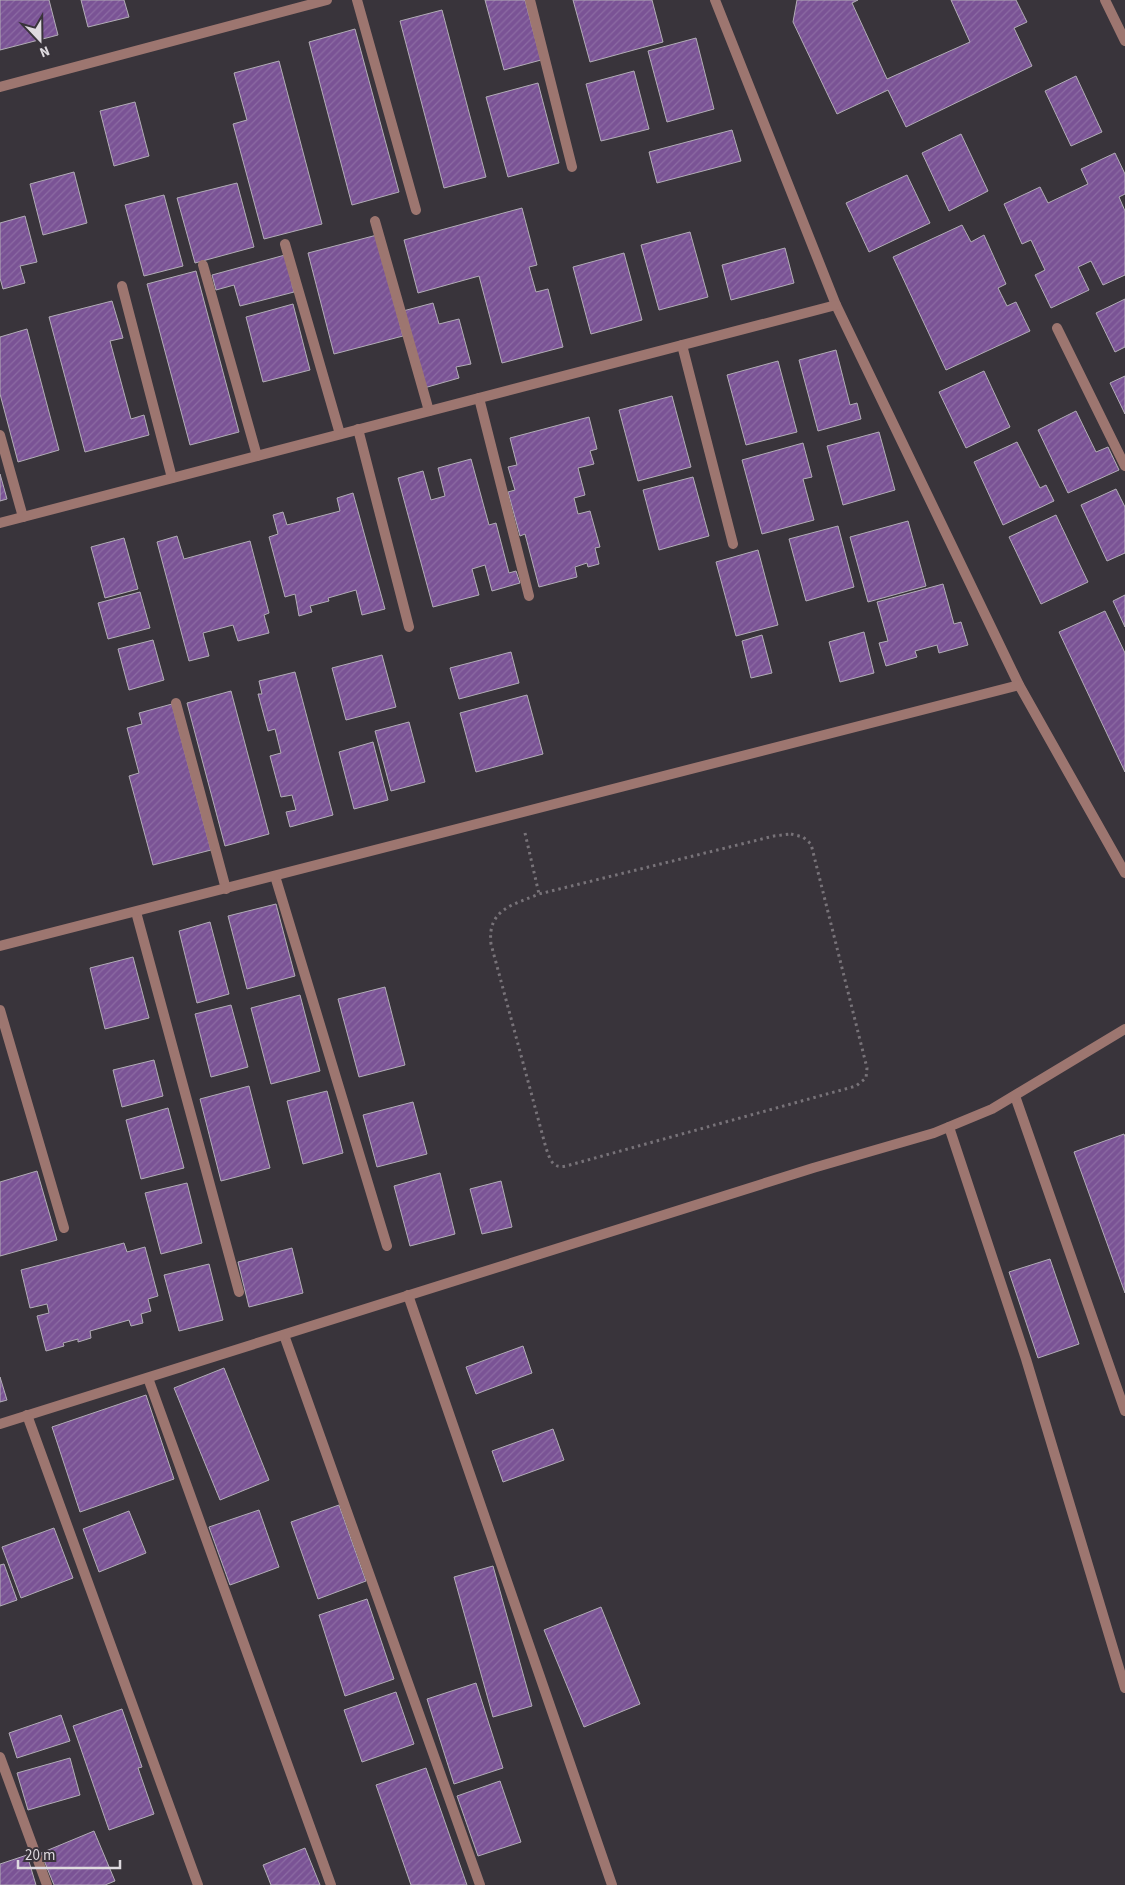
<svg xmlns="http://www.w3.org/2000/svg" width="1125" height="1885" viewBox="0 0 1125 1885" font-family="'Source Sans 3',sans-serif">
<style>
.building{fill:url(#building-hatch);stroke:#b2adb6}
.lines{fill:none;stroke-linecap:round;stroke-linejoin:round}
.path{stroke:#787379;stroke-width:3;stroke-dasharray:2.5 4;stroke-linecap:butt}
.lane{stroke:#9d7670;stroke-width:10}
.street{stroke:#9d7670;stroke-width:10}
</style>
<defs>
<pattern id="building-hatch" width="6" height="6" patternUnits="userSpaceOnUse" patternTransform="scale(1.25)"><rect width="6" height="6" fill="#7a5395"/><path d="M-1 1l2-2M0 6l6-6M5 7l2-2" fill="none" stroke="#8c6ba3"/></pattern>
</defs>
<rect width="100%" height="100%" fill="#39343b"/>
<g class="building">
<polygon points="0,0 49,0 58,35 0,50"/>
<polygon points="81,0 124,0 129,17 88,27"/>
<polygon points="485,0 525,0 541,60 504,70"/>
<polygon points="573,0 652,0 663,42 590,62"/>
<polygon points="797,0 858,0 852,3 887,79 970,42 951,0 1016,0 1027,22 1014,28 1032,66 906,127 888,90 837,114 793,22"/>
<polygon points="442,10 486,177 444,188 400,21"/>
<polygon points="355,29 399,192 352,205 309,42"/>
<polygon points="696,38 714,109 667,122 648,51"/>
<polygon points="279,61 322,224 264,239 233,124 247,120 234,73"/>
<polygon points="634,71 649,129 601,141 586,84"/>
<polygon points="1076,76 1102,132 1071,146 1045,91"/>
<polygon points="538,83 559,163 508,177 486,97"/>
<polygon points="135,102 149,156 114,166 100,111"/>
<polygon points="732,130 741,161 657,183 649,152"/>
<polygon points="961,134 988,191 949,211 922,153"/>
<polygon points="1115,153 1125,174 1125,194 1119,197 1125,211 1125,275 1103,285 1091,261 1078,267 1089,290 1051,308 1035,275 1045,270 1031,240 1022,244 1004,204 1040,187 1048,203 1088,184 1081,169"/>
<polygon points="74,172 87,223 43,235 30,184"/>
<polygon points="907,175 930,223 869,252 846,203"/>
<polygon points="237,183 254,247 195,263 177,198"/>
<polygon points="164,195 183,266 144,276 125,205"/>
<polygon points="522,208 537,265 529,267 536,292 548,289 563,347 502,363 479,276 418,293 404,240"/>
<polygon points="25,216 37,262 20,266 25,283 3,289 0,278 0,223"/>
<polygon points="962,225 971,242 984,235 1006,284 998,288 1007,306 1016,302 1030,331 946,370 893,257"/>
<polygon points="690,232 708,297 659,310 641,245"/>
<polygon points="377,235 403,336 334,354 308,253"/>
<polygon points="785,248 794,283 731,300 722,265"/>
<polygon points="624,253 642,320 591,334 573,267"/>
<polygon points="285,255 294,292 240,306 234,285 216,290 212,275"/>
<polygon points="196,271 239,432 190,445 147,284"/>
<polygon points="1125,299 1125,347 1115,352 1096,313"/>
<polygon points="112,301 123,338 110,341 131,419 144,415 149,435 85,452 49,317"/>
<polygon points="433,303 439,324 459,319 471,364 456,367 459,378 424,388 403,311"/>
<polygon points="293,304 310,370 263,382 246,317"/>
<polygon points="27,329 59,450 18,462 0,394 0,337"/>
<polygon points="836,350 850,405 857,403 861,419 818,431 799,360"/>
<polygon points="778,361 797,432 746,445 727,375"/>
<polygon points="984,371 1010,427 966,448 939,392"/>
<polygon points="1125,376 1125,414 1110,383"/>
<polygon points="672,396 691,467 638,481 619,410"/>
<polygon points="1076,411 1096,452 1108,447 1119,470 1068,493 1038,430"/>
<polygon points="589,417 597,449 590,451 594,464 578,468 585,495 574,498 578,514 590,511 600,547 595,548 599,564 588,567 587,563 575,567 577,577 539,587 525,534 520,536 508,492 515,490 508,467 517,465 510,438"/>
<polygon points="879,432 895,490 843,505 827,446"/>
<polygon points="1017,442 1040,488 1046,485 1054,501 1003,525 974,462"/>
<polygon points="803,443 812,477 803,479 814,520 762,534 742,460"/>
<polygon points="471,459 489,525 496,523 509,573 516,571 520,583 492,591 485,565 472,569 479,595 433,607 398,478 423,471 431,500 445,496 438,468"/>
<polygon points="0,474 7,499 0,501"/>
<polygon points="693,477 709,536 659,550 643,490"/>
<polygon points="1116,489 1125,507 1125,553 1107,561 1081,505"/>
<polygon points="353,493 385,609 362,615 356,590 328,598 329,601 310,606 312,612 299,616 295,594 285,597 269,537 278,534 273,515 283,512 287,525 340,511 337,498"/>
<polygon points="1056,515 1088,582 1041,604 1009,537"/>
<polygon points="908,521 926,586 868,602 850,537"/>
<polygon points="838,526 854,587 806,601 789,539"/>
<polygon points="177,536 184,559 250,541 269,613 264,615 269,633 238,641 233,625 203,633 209,656 189,661 157,542"/>
<polygon points="124,538 138,589 105,598 91,547"/>
<polygon points="758,550 778,625 736,636 716,562"/>
<polygon points="943,584 954,624 961,622 968,645 939,653 937,645 915,651 917,657 886,666 879,643 888,641 877,602"/>
<polygon points="140,592 150,628 108,639 98,603"/>
<polygon points="1125,595 1125,627 1113,601"/>
<polygon points="1105,611 1125,653 1125,772 1059,632"/>
<polygon points="864,632 874,673 840,682 829,642"/>
<polygon points="762,635 772,673 751,678 742,641"/>
<polygon points="153,640 164,680 129,690 118,649"/>
<polygon points="511,652 519,683 459,699 450,668"/>
<polygon points="382,655 396,707 346,720 332,668"/>
<polygon points="295,672 333,815 290,827 286,812 296,810 292,795 281,797 270,756 281,753 275,729 268,731 258,694 262,694 259,681"/>
<polygon points="231,691 269,834 225,846 187,703"/>
<polygon points="527,695 543,754 476,772 460,713"/>
<polygon points="172,704 211,850 153,865 129,776 139,773 127,728 142,724 139,713"/>
<polygon points="409,722 425,782 391,791 375,731"/>
<polygon points="373,742 388,800 354,809 339,752"/>
<polygon points="276,904 295,976 247,989 228,916"/>
<polygon points="210,922 229,994 197,1003 179,931"/>
<polygon points="133,957 149,1018 105,1029 90,968"/>
<polygon points="385,987 405,1065 359,1077 338,999"/>
<polygon points="300,995 320,1071 271,1084 251,1008"/>
<polygon points="231,1005 248,1067 211,1077 195,1014"/>
<polygon points="154,1060 163,1096 122,1107 113,1070"/>
<polygon points="249,1086 270,1168 221,1181 200,1099"/>
<polygon points="327,1091 343,1153 303,1164 287,1101"/>
<polygon points="413,1102 427,1154 377,1167 363,1115"/>
<polygon points="168,1108 184,1168 141,1179 126,1120"/>
<polygon points="1124,1134 1125,1137 1125,1293 1074,1152"/>
<polygon points="37,1171 57,1240 0,1256 0,1182"/>
<polygon points="440,1173 455,1234 410,1246 394,1186"/>
<polygon points="501,1181 512,1227 482,1234 470,1189"/>
<polygon points="187,1183 202,1243 161,1254 145,1193"/>
<polygon points="124,1243 127,1252 145,1247 158,1296 148,1299 151,1311 141,1314 143,1323 131,1326 129,1320 90,1331 91,1338 78,1342 78,1339 63,1343 64,1346 46,1351 37,1316 49,1313 47,1304 30,1308 21,1270"/>
<polygon points="292,1248 303,1293 249,1307 238,1262"/>
<polygon points="1050,1259 1079,1344 1038,1358 1009,1272"/>
<polygon points="209,1264 223,1320 179,1331 164,1275"/>
<polygon points="523,1346 532,1373 476,1394 466,1367"/>
<polygon points="224,1368 269,1480 220,1500 174,1388"/>
<polygon points="0,1377 7,1400 0,1402"/>
<polygon points="146,1395 174,1479 80,1512 52,1427"/>
<polygon points="553,1429 564,1460 503,1482 492,1451"/>
<polygon points="339,1505 366,1581 318,1599 291,1522"/>
<polygon points="259,1510 279,1567 230,1585 209,1527"/>
<polygon points="129,1511 146,1553 99,1572 83,1529"/>
<polygon points="54,1528 73,1578 21,1598 2,1547"/>
<polygon points="4,1564 17,1600 0,1606 0,1565"/>
<polygon points="493,1566 532,1706 493,1717 454,1577"/>
<polygon points="367,1599 394,1679 345,1696 319,1615"/>
<polygon points="601,1607 640,1704 584,1727 544,1630"/>
<polygon points="476,1683 503,1768 454,1784 427,1699"/>
<polygon points="396,1692 414,1744 362,1762 344,1710"/>
<polygon points="122,1709 142,1767 138,1768 154,1814 109,1830 73,1726"/>
<polygon points="61,1715 70,1741 17,1758 9,1733"/>
<polygon points="70,1758 80,1795 28,1810 17,1773"/>
<polygon points="426,1768 467,1885 411,1885 376,1785"/>
<polygon points="500,1781 521,1842 478,1856 457,1796"/>
<polygon points="94,1831 115,1881 105,1885 54,1885 41,1853"/>
<polygon points="305,1848 320,1885 271,1885 263,1865"/>
<polygon points="27,1855 36,1885 0,1885 0,1864"/>
</g>
<g class="lines">
<g class="path">
<polyline points="525,833 539,894"/>
<path d="M791,834L803,837L811,844L867,1068L866,1078L856,1086L566,1166C552,1169 550,1159 546,1148L491,944C487,909 513,905 539,894L774,836Z"/>
</g>
<g class="lane">
<polyline points="375,221 429,411"/>
<polyline points="285,244 340,434"/>
<polyline points="203,265 257,456"/>
<polyline points="122,286 172,478"/>
<polyline points="479,398 529,596"/>
<polyline points="358,429 409,627"/>
<polyline points="0,435 23,517"/>
<polyline points="176,703 226,889"/>
<polyline points="949,1127 1026,1359 1125,1688"/>
</g>
<g class="street">
<polyline points="357,0 416,210"/>
<polyline points="530,0 572,167"/>
<polyline points="715,0 836,305 1019,685 1125,873"/>
<polyline points="1105,0 1125,41"/>
<polyline points="0,87 327,0"/>
<polyline points="1057,328 1125,466"/>
<polyline points="682,345 733,544"/>
<polyline points="0,523 836,305"/>
<polyline points="275,876 387,1246"/>
<polyline points="136,912 239,1292"/>
<polyline points="0,946 1019,685"/>
<polyline points="0,1010 64,1228"/>
<polyline points="1015,1096 1125,1411"/>
<polyline points="408,1295 612,1885"/>
<polyline points="284,1335 480,1885"/>
<polyline points="148,1378 331,1885"/>
<polyline points="27,1415 198,1885"/>
<polyline points="0,1424 813,1168 934,1133 992,1109 1125,1029"/>
<polyline points="0,1757 47,1885"/>
</g>
</g>
<g transform="translate(40 40) rotate(158)" stroke="#39343b" stroke-width="4" paint-order="stroke">
<path d="M0-4L9 19L0 12L-9 19Z" fill="#dedadf"/>
<text y="-8" font-size="14" font-weight="bold" text-anchor="middle" fill="#dedadf">N</text>
</g>
<path d="M18 1860v8h102v-8" fill="none" stroke="#dedadf" stroke-width="2.5"/>
<text x="25" y="1860" font-size="15" fill="#dedadf" stroke="#39343b" stroke-width="4" paint-order="stroke">20 m</text>
</svg>
